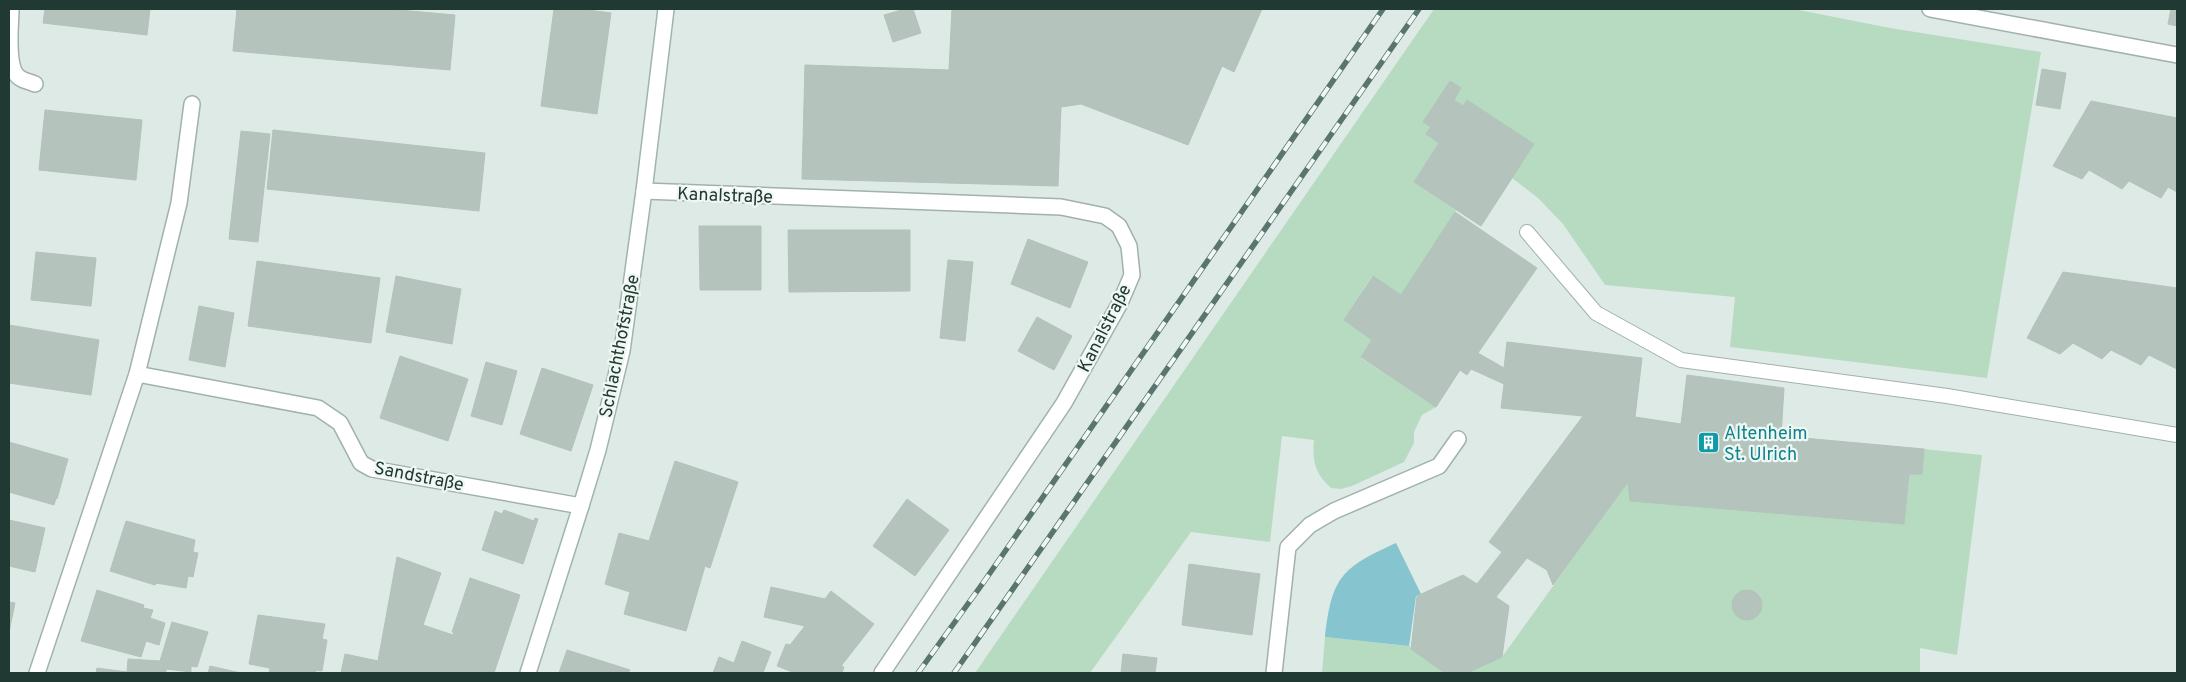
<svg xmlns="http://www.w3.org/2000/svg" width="2186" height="682" viewBox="0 0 2186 682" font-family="Overpass,sans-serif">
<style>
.green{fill:#b7dbc0}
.water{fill:#86c4cf}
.building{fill:#b4c4bd;stroke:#b1c3bb}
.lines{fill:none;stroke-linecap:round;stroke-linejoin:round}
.lane-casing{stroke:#a1b1ac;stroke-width:16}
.street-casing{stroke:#a1b1ac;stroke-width:18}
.secondary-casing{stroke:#9eb5ac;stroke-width:18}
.lane{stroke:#fff;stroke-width:14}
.street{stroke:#fff;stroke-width:15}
.secondary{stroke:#fff;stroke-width:15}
.rail-casing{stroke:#5a756e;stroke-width:5.5}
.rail{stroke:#eff7f2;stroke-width:4;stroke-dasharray:11;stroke-linecap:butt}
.labels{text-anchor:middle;stroke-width:4.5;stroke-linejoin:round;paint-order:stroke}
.street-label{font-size:18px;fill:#203932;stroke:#eff7f2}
.culture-label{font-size:18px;fill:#0d838f;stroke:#eff7f2;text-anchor:start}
</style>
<rect width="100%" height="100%" fill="#deeae5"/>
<g class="green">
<path d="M1434,9H1794L1890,28L2041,52L1987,378L1730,347L1735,297L1605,285L1563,224L1538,198L1512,178L1534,144L1467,101L1463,106L1454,100L1461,88L1450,82L1424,122L1431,127L1439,143L1414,182L1456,210L1455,212L1401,295L1372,276L1344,320L1372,340L1361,358L1436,407L1422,415L1414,432V443L1404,462L1352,486L1341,489L1331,488C1315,474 1312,461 1314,440L1282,436L1270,542L1191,532L1090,673H975Z"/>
<polygon points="1924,449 1982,455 1957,655 1920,648 1920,673 1467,673 1502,657 1628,482 1630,501 1904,524 1909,474 1922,474"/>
<polygon points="1325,637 1409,646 1445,673 1322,673"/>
</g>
<path class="water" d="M1396,543L1421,594L1416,596L1409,646L1325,637C1332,577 1341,568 1396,543Z"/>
<g class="building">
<polygon points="45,9 150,9 147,35 43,23"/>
<polygon points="237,9 388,9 455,15 450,70 233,51"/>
<polygon points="554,9 580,9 611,13 597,114 541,106"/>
<polygon points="905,9 913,9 921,33 893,42 884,15"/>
<polygon points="952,9 1262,9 1234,72 1222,66 1188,145 1081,104 1061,107 1058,186 802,179 805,65 949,70"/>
<polygon points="2171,9 2177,9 2177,26 2168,24"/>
<polygon points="2042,69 2066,73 2060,109 2036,105"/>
<polygon points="1450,81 1461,88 1454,100 1463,106 1467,100 1534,144 1481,226 1414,182 1439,143 1426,134 1431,127 1423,122"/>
<polygon points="2091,101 2177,118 2177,192 2168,187 2161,198 2129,181 2122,189 2089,170 2082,179 2053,166"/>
<polygon points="45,110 142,120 136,180 39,170"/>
<polygon points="273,130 485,153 479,211 267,189"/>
<polygon points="241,131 270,134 258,242 229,239"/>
<polygon points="1455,212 1537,268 1478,353 1504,368 1507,342 1642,358 1635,417 1681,424 1687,375 1784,388 1781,436 1924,449 1922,474 1909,474 1904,524 1630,501 1628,482 1553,585 1547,570 1527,558 1496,597 1509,606 1502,657 1467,673 1445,673 1411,649 1417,596 1463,575 1477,584 1502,552 1489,542 1583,416 1501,408 1504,384 1471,369 1467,375 1460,370 1436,407 1361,357 1372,340 1344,320 1373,276 1401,295"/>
<polygon points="699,226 761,226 761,290 700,290"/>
<polygon points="788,230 910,230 910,291 789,292"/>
<polygon points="1028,239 1088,262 1070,308 1011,284"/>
<polygon points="36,252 96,258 91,306 31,300"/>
<polygon points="948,260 973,262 965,341 940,338"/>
<polygon points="257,261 380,278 371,343 248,326"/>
<polygon points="2063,272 2177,288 2177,369 2149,355 2141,365 2111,350 2102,359 2073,343 2060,354 2027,338"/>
<polygon points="396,276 461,289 452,344 386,332"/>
<polygon points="199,306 234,313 225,367 189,360"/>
<polygon points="1037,317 1072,336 1054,370 1018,351"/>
<polygon points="9,325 99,340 91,395 9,383"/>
<polygon points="400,356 468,379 448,441 380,418"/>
<polygon points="486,362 517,371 502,425 471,416"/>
<polygon points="542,368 593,385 571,451 520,434"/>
<polygon points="9,442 68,459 57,499 56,498 54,505 9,492"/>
<polygon points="675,461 738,482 710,568 705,566 686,631 624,614 630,592 605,584 619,533 649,541"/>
<polygon points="907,499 949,530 915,576 873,546"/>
<polygon points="504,510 534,521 535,518 538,519 523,564 482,550 495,511 502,514"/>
<polygon points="9,520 45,528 35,572 9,566"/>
<polygon points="126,521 195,540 193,552 198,553 193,577 188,576 186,588 156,583 155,585 110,571"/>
<polygon points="397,557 441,573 423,625 453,635 454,633 452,632 470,578 520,595 494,673 341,673 345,654 378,661"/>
<polygon points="1189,564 1260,574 1252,635 1182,625"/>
<polygon points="771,587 825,599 831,591 874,624 841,666 844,667 842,673 795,673 777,666 786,644 790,645 805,626 764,617"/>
<polygon points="97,590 144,605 143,608 153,610 150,618 165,623 159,645 146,641 141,657 81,641"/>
<circle cx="1747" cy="605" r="15"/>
<polygon points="9,602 15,603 9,632"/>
<polygon points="258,615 325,624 322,639 327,640 322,671 316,670 316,673 269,673 270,668 249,664"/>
<polygon points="172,622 208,632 197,667 191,666 191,672 166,669 166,673 96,673 97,668 127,672 128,659 160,661"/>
<polygon points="742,641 771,652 763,673 713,673 719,657 734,663"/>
<polygon points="567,650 630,670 628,673 559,673"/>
<polygon points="1123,654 1157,658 1155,673 1121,673"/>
<polygon points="210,666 241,673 208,673"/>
</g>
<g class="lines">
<defs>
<polyline id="lane" points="1527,232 1596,313 1681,360 1947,396 2177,435"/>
<g id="street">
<path d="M11,9C11,25 5,69 20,78C24,81 31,82 35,84"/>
<polyline points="1930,9 2177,55"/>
<polyline points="644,191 1061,207 1105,216 1119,226 1129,246 1132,275 1120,303 1064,403 882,673"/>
<polyline points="137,374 318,408 340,423 361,463 372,469 581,506"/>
<polyline points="37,673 137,374 179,203 192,104"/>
<polyline points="1274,673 1288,547 1310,525 1334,511 1439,466 1458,439"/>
</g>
<polyline id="secondary" points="528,673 581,506 598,450 622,351 644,191 666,9"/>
</defs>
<use href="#lane" class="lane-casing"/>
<use href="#street" class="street-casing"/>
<use href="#secondary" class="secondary-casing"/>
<use href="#lane" class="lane"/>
<use href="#street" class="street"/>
<use href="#secondary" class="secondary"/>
<defs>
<g id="rail">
<polyline points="918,673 983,583 1383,9"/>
<polyline points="954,673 1419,9"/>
</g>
</defs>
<use href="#rail" class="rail-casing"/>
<use href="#rail" class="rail"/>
</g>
<defs>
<symbol id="building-square" viewBox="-11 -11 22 22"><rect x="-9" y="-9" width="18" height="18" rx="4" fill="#0f9aa8" stroke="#eff7f2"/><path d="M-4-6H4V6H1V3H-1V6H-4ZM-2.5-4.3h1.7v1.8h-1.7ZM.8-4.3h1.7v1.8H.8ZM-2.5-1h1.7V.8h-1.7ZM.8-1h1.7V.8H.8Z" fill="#fff"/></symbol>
</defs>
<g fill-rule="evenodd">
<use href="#building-square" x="1696" y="430" width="25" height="25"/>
</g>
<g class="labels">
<g class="street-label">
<text transform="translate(725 195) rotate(2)" y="6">Kanalstraße</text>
<text transform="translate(1104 328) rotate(-63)" y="6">Kanalstraße</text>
<text transform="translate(619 346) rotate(-79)" y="6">Schlachthofstraße</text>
<text transform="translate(419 476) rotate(11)" y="6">Sandstraße</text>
</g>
<g class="culture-label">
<text x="1724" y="439">Altenheim<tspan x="1724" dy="21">St. Ulrich</tspan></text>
</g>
</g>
<rect width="2186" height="682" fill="none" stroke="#203932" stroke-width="20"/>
</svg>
